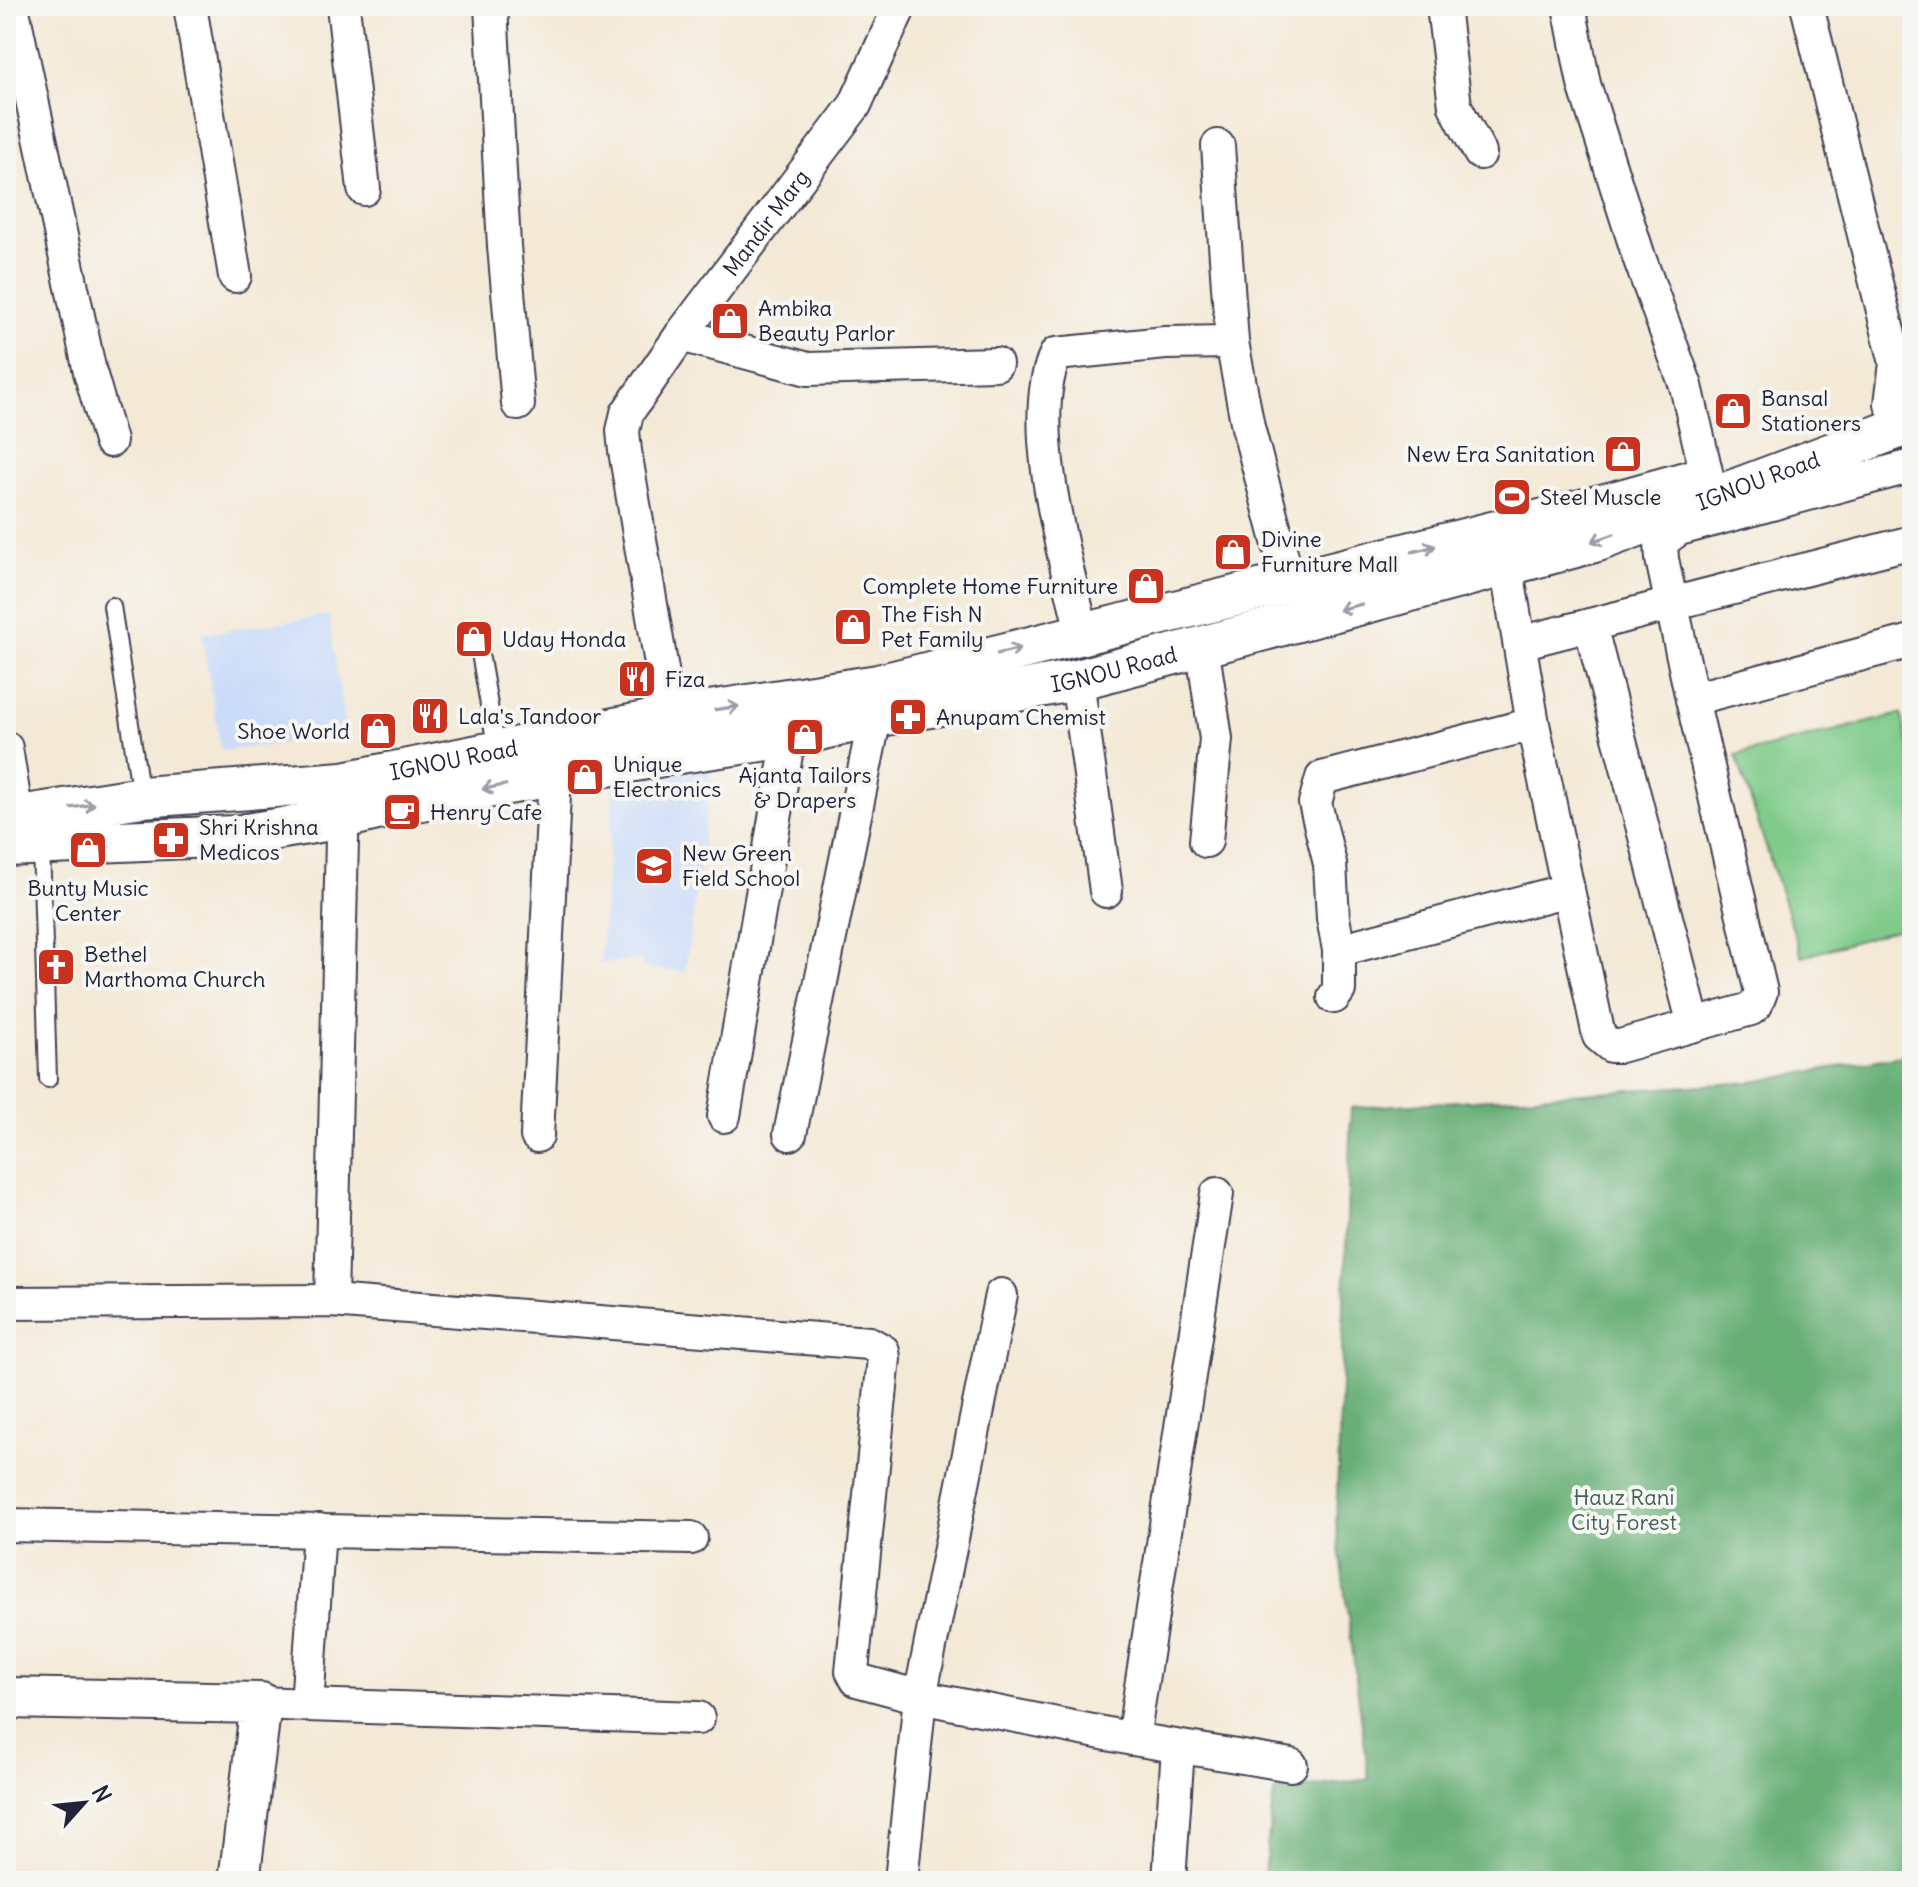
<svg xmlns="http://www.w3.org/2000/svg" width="1918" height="1887" viewBox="0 0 1918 1887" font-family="Delius,sans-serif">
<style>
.built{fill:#cbdcf9}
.green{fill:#80cb8a;stroke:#517662;stroke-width:2}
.forest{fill:#68af76;stroke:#456858;stroke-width:2}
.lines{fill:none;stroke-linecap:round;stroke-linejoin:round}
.service-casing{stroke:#424052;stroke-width:20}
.minor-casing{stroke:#424052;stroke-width:36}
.tertiary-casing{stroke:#424052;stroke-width:44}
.service{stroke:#fff;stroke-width:16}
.minor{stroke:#fff;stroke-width:32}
.tertiary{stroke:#fff;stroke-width:40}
.oneway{stroke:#9c9ca7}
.labels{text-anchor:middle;stroke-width:8;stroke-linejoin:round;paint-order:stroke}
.street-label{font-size:22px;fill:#22223b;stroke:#f6f6f2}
.poi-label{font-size:22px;fill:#22223b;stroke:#f6f6f2;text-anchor:start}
.park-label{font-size:22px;fill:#435d57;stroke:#f6f6f2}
</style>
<rect width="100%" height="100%" fill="#f6f6f2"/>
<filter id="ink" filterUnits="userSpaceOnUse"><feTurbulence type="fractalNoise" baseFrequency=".0125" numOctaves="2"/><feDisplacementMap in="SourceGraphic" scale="16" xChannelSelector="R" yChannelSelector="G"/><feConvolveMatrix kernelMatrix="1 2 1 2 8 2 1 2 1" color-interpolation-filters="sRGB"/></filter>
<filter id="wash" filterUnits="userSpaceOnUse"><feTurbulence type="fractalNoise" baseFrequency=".006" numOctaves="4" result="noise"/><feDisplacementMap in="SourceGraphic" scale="32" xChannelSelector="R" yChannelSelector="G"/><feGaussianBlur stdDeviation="1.8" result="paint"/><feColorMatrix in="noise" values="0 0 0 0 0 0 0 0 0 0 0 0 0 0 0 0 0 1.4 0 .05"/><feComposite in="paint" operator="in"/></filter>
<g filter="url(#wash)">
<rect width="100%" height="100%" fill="#f4e9d6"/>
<g class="built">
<polygon points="329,615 346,735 221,751 202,634"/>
<polygon points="660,767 712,770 685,972 642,968 642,959 600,964 615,773"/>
</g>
<polygon class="green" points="1901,714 1912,760 1912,925 1802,957 1736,755"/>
<polygon class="forest" points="1912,1054 1912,1881 1263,1881 1274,1792 1369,1779 1336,1524 1351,1108 1752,1082"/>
</g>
<g filter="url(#ink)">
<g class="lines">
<defs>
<g id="service">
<polyline points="112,606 141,796"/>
<polyline points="481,659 497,751"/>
<polyline points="41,844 48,1079"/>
</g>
<g id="minor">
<polyline points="12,6 90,372 110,441"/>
<polyline points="190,6 235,276"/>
<polyline points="343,6 364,189"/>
<polyline points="491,6 504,246 518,404"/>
<polyline points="1443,6 1455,106 1480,153"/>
<polyline points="1569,6 1584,84 1639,257 1686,386 1707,476"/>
<polyline points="1807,6 1896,363 1891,404"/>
<polyline points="1218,146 1232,342 1248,427 1289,583"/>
<polyline points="681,335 808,369 996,364"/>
<polyline points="1502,541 1533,724 1599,1036 1611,1046 1620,1046 1751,1009 1756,1005 1761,992 1692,699 1662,559 1661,542 1679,529 1912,466"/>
<polyline points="1590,625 1694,1025"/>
<path d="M1082,632C1066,562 1024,419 1056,354L1165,343L1232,342"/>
<polyline points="1520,643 1912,542"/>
<polyline points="1202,645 1216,739 1206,841"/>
<polyline points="1077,680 1106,891"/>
<polyline points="1692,699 1912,641"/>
<path id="s1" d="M672,741L670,717L625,451L623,431L627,413L681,335L855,105L900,6"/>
<polyline points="6,748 17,817"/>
<polyline points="1339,950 1568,890"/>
<polyline points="1334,997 1339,990 1339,950 1333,918 1330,864 1315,803 1322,778 1533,724"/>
<polyline points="724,1116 789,737"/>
<polyline points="790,1134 875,717"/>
<polyline points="537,1136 555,775 554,753"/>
<polyline points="331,1301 343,797"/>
<polyline points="6,1303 331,1301 869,1343 883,1351 884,1358 852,1671 857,1680 920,1697 1133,1739 1291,1765"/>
<polyline points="6,1525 691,1538"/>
<polyline points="261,1703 307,1705 319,1530"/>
<polyline points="307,1705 698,1718"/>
<polyline points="1133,1739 1217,1194"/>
<polyline points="901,1881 920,1697 1001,1295"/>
<polyline points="1169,1881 1178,1748"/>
</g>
<g id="tertiary">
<path id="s2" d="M6,818L142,797L343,782L670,717L878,685L1617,501L1693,480"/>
<path id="s3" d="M6,846L235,836L343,818L410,802L673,754L789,737L875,717L1077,680L1598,541L1912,423"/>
<polyline points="6,1698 261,1703 239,1881"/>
</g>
</defs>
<use href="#service" class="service-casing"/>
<use href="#minor" class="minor-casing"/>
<use href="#tertiary" class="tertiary-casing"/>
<use href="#service" class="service"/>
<use href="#minor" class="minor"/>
<use href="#tertiary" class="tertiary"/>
</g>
<defs><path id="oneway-shaft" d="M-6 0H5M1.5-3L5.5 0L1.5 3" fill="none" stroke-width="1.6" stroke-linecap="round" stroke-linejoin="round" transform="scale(2)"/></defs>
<g class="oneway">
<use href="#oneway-shaft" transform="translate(1603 538) rotate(161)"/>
<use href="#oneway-shaft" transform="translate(1424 549) rotate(-14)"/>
<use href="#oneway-shaft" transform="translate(1350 607) rotate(166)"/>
<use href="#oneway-shaft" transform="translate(1009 651) rotate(-14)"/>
<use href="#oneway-shaft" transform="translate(727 708) rotate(-8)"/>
<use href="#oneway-shaft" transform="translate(494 787) rotate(169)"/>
<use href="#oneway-shaft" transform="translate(83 806) rotate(-9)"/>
</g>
</g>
<defs>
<symbol id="shop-square" viewBox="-11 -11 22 22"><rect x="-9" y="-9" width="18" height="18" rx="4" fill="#c8321e" stroke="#f6f6f2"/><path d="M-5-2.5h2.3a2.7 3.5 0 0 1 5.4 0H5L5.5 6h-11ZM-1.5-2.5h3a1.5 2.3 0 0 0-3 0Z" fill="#fff"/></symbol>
<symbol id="stadium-square" viewBox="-11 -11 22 22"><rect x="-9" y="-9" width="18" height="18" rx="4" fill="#c8321e" stroke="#f6f6f2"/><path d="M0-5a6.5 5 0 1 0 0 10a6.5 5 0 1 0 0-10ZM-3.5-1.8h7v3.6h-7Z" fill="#fff"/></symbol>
<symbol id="restaurant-square" viewBox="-11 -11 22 22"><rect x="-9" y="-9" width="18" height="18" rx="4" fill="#c8321e" stroke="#f6f6f2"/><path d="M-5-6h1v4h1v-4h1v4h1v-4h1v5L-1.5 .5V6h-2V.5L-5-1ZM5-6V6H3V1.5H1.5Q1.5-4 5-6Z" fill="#fff"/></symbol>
<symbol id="pharmacy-square" viewBox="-11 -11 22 22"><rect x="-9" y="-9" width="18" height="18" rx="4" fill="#c8321e" stroke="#f6f6f2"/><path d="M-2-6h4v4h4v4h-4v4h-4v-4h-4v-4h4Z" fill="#fff"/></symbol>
<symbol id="cafe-square" viewBox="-11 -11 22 22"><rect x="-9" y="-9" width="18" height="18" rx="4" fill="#c8321e" stroke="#f6f6f2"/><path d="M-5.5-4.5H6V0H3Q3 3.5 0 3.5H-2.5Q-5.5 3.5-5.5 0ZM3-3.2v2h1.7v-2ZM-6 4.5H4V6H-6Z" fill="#fff"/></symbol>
<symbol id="school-square" viewBox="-11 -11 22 22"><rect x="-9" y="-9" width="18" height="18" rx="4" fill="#c8321e" stroke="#f6f6f2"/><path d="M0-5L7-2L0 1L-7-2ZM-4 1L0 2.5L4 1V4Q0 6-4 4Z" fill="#fff"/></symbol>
<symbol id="church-square" viewBox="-11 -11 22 22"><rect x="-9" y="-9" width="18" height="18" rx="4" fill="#c8321e" stroke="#f6f6f2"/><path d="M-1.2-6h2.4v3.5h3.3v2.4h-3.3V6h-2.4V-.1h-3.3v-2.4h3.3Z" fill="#fff"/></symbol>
</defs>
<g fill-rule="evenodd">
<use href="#shop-square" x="708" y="299" width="44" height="44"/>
<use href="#shop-square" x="1711" y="389" width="44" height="44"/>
<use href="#shop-square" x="1601" y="432" width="44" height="44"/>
<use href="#stadium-square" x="1490" y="475" width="44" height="44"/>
<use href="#shop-square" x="1211" y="530" width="44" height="44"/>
<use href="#shop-square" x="1124" y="564" width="44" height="44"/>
<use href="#shop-square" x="831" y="605" width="44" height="44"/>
<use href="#shop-square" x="452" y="617" width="44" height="44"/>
<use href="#restaurant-square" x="615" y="657" width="44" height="44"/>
<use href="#restaurant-square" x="408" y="694" width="44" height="44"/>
<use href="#pharmacy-square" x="886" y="695" width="44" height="44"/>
<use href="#shop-square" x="356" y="709" width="44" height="44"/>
<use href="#shop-square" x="783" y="715" width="44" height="44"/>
<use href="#shop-square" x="563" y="755" width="44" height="44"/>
<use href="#cafe-square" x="380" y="790" width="44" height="44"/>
<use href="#pharmacy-square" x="149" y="818" width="44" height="44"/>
<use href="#shop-square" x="66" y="828" width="44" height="44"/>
<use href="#school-square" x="632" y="844" width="44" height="44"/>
<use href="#church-square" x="34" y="945" width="44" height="44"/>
</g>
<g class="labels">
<g class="street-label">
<text dy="8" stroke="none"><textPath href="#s1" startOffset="568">Mandir Marg</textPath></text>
<text dy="8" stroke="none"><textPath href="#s3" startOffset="1796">IGNOU Road</textPath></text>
<text dy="8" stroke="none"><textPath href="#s3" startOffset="1124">IGNOU Road</textPath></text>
<text dy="8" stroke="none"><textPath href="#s2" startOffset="452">IGNOU Road</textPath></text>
</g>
<g class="poi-label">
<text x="758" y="316">Ambika<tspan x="758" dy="25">Beauty Parlor</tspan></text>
<text x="1761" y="406">Bansal<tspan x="1761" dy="25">Stationers</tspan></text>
<text x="1595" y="462" text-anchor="end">New Era Sanitation</text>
<text x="1540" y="505">Steel Muscle</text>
<text x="1261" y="547">Divine<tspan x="1261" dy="25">Furniture Mall</tspan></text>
<text x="1118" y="594" text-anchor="end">Complete Home Furniture</text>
<text x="881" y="622">The Fish N<tspan x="881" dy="25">Pet Family</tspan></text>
<text x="502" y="647">Uday Honda</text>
<text x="665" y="687">Fiza</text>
<text x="458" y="724">Lala's Tandoor</text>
<text x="936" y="725">Anupam Chemist</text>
<text x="350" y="739" text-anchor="end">Shoe World</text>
<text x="613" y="772">Unique<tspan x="613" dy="25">Electronics</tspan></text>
<text x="805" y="783" text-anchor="middle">Ajanta Tailors<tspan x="805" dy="25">&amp; Drapers</tspan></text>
<text x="430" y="820">Henry Cafe</text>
<text x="199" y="835">Shri Krishna<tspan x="199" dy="25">Medicos</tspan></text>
<text x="682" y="861">New Green<tspan x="682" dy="25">Field School</tspan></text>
<text x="88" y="896" text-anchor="middle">Bunty Music<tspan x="88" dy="25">Center</tspan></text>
<text x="84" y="962">Bethel<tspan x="84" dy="25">Marthoma Church</tspan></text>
</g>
<g class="park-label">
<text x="1624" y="1505">Hauz Rani<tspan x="1624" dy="25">City Forest</tspan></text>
</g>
</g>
<rect width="1918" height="1887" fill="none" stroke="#f6f6f2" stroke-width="32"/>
<g transform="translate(84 1803) rotate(63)" stroke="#f6f6f2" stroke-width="6" paint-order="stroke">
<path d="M0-6L14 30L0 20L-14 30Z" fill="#22223b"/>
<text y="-12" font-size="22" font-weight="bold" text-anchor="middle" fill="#22223b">N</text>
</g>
</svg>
